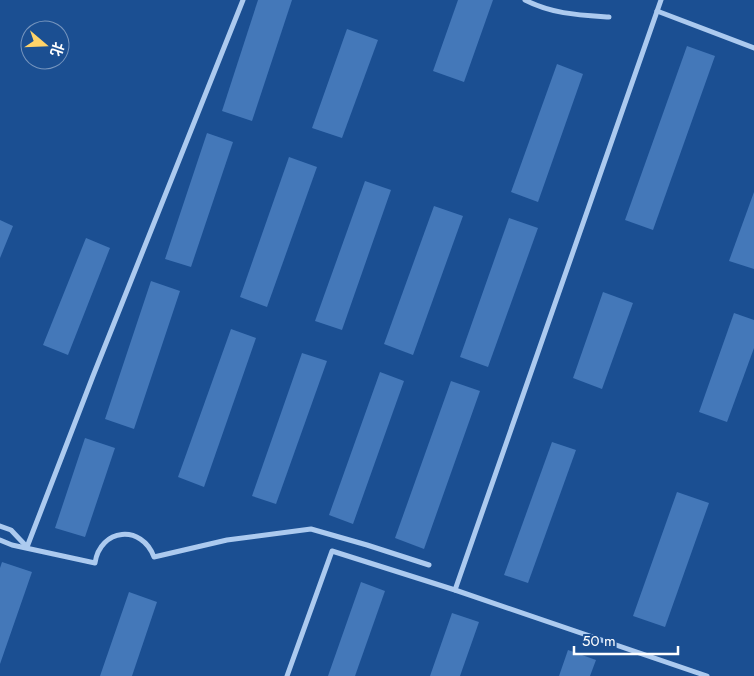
<svg xmlns="http://www.w3.org/2000/svg" width="754" height="676" viewBox="0 0 754 676" font-family="Jost,'Noto Sans SC',sans-serif">
<style>
.building{fill:#4478b9}
.lines{fill:none;stroke-linecap:round;stroke-linejoin:round}
.street{stroke:#accaef;stroke-width:5}
</style>
<rect width="100%" height="100%" fill="#1b4f92"/>
<g class="building">
<polygon points="258,0 292,0 252,121 222,111"/>
<polygon points="458,0 493,0 464,82 433,71"/>
<polygon points="347,29 378,40 342,138 312,128"/>
<polygon points="687,46 715,56 653,230 625,220"/>
<polygon points="557,64 583,74 538,202 511,192"/>
<polygon points="207,133 233,142 191,267 165,259"/>
<polygon points="289,157 317,167 267,307 240,297"/>
<polygon points="365,181 391,190 342,330 315,321"/>
<polygon points="754,192 754,269 729,261"/>
<polygon points="434,206 463,216 413,355 384,344"/>
<polygon points="509,218 538,228 488,367 460,357"/>
<polygon points="0,220 13,226 0,258"/>
<polygon points="86,238 110,248 68,355 43,345"/>
<polygon points="151,281 180,291 134,429 105,419"/>
<polygon points="603,292 633,303 602,389 573,378"/>
<polygon points="734,313 754,320 754,348 727,422 699,412"/>
<polygon points="231,329 256,338 204,487 178,477"/>
<polygon points="302,353 327,361 276,504 252,496"/>
<polygon points="380,372 404,381 353,524 329,515"/>
<polygon points="451,381 480,391 424,549 395,538"/>
<polygon points="85,438 115,448 85,537 55,528"/>
<polygon points="552,442 576,450 528,583 504,575"/>
<polygon points="677,492 709,503 665,627 633,616"/>
<polygon points="2,562 32,572 0,664 0,568"/>
<polygon points="361,582 385,591 355,676 328,676"/>
<polygon points="129,592 157,602 132,676 100,676"/>
<polygon points="452,613 479,622 460,676 430,676"/>
<polygon points="568,650 596,660 590,676 559,676"/>
</g>
<g class="lines">
<g class="street">
<path d="M525,0C552,14 579,15 609,17"/>
<polyline points="657,11 754,48"/>
<polyline points="0,526 11,530 27,547"/>
<path d="M0,540L12,545L95,563C100,528 142,524 154,557L227,540L311,529L367,545L429,565"/>
<polyline points="27,547 93,376 243,0"/>
<polyline points="455,590 661,0"/>
<polyline points="287,676 332,551 455,590 707,676"/>
</g>
</g>
<g transform="translate(45 45) rotate(109)"><circle r="24" fill="#1b4f92" stroke="#7695be"/>
<path d="M0-4L9 19L0 12L-9 19Z" fill="#ffd369"/>
<text y="-8" font-size="14" font-weight="bold" text-anchor="middle" fill="#ffffff">北</text>
</g>
<path d="M574 646v8h104v-8" fill="none" stroke="#ffffff" stroke-width="2.5"/>
<text x="582" y="646" font-size="15" fill="#ffffff" stroke="#1b4f92" stroke-width="4" paint-order="stroke">50 m</text>
</svg>
